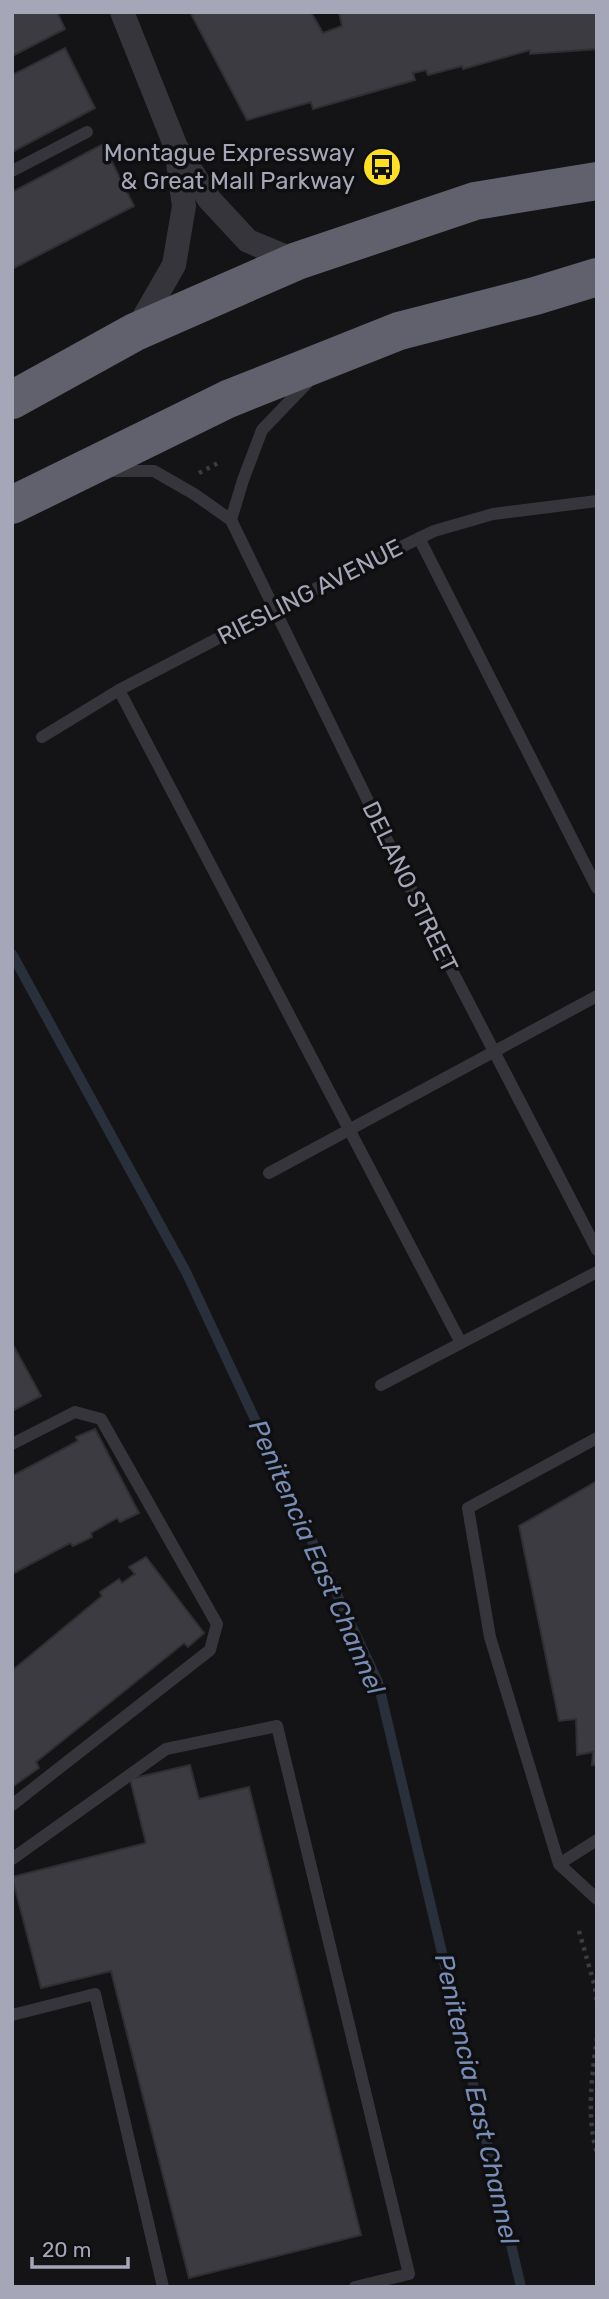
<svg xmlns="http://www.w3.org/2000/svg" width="609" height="2299" viewBox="0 0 609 2299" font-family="Rubik,sans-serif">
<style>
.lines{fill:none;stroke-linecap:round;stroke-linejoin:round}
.stream{stroke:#29303b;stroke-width:10}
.building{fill:#3c3b41;stroke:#2f2e32;stroke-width:2}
.path{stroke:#3b3b42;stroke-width:4.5;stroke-dasharray:3.5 5;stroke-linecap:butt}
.lane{stroke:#35353b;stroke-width:12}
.street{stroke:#35353b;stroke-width:24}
.highway{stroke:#60616d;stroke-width:38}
.labels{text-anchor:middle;stroke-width:7;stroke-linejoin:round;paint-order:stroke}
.poi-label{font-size:24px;fill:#a5a7b8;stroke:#0f0f11;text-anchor:end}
.street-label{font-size:24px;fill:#a5a7b8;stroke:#0f0f11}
.water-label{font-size:26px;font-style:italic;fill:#788db6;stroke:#0f0f11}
</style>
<rect width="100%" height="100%" fill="#141416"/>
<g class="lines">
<polyline class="stream" points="12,954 186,1272 378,1682 521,2287"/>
</g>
<g class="building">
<polygon points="12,12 57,12 65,29 12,56"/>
<polygon points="190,12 311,12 323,33 342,26 339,12 597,12 597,49 530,54 530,50 463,69 462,66 428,75 426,70 413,73 415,80 313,109 311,102 247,120"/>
<polygon points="65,48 95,108 12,152 12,75"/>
<polygon points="103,144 134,206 12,269 12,192"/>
<polygon points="12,1343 41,1396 12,1411"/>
<polygon points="95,1429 139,1513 120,1522 117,1518 91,1533 92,1537 73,1546 70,1543 12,1574 12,1476 78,1441 76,1437"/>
<polygon points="597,1481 597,1765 592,1765 593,1752 577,1755 576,1719 559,1721 519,1526"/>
<polygon points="146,1557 204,1633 188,1647 184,1643 36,1762 39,1768 12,1787 12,1667 14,1669 102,1596 100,1592 119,1579 122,1583 135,1574 129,1567"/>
<polygon points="190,1765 199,1799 249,1787 361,2235 189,2278 111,1971 41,1988 12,1877 146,1843 130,1779"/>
</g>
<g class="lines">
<g class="path">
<polyline points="199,473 220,462"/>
<polyline points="579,1931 595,1987 597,2003"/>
<path d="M597,2038C592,2074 586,2118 597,2153"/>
</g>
<g class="lane">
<polyline points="12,171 87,132"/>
<polyline points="109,471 154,471 194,494 231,520 243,480 262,430 310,380"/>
<polyline points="231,520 429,926 597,1250"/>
<polyline points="419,538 597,888"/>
<polyline points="119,690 461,1343 597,1272"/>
<polyline points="42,737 119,690 274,609 434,531 493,514 597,501"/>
<polyline points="269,1173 597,996"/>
<polyline points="381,1385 461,1343"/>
<polyline points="597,1438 468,1508 490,1637 559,1864 597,1899"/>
<polyline points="12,1444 75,1412 101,1419 217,1624 210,1650 12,1805"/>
<polyline points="12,1859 166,1749 277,1726 409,2274 355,2287"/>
<polyline points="559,1864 597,1840"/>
<polyline points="12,2015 95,1994 163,2287"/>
</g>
<g class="street">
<polyline points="122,12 176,147 209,199 248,241 297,261"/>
<polyline points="136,331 174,265 184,206 177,155"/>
</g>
<g class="highway">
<polyline points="12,400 135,332 297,261 475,201 597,181"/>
<polyline points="12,505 228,399 399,331 535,296 597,277"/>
</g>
</g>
<defs>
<symbol id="bus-disc" viewBox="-11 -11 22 22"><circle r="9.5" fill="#ffdf23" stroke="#0f0f11"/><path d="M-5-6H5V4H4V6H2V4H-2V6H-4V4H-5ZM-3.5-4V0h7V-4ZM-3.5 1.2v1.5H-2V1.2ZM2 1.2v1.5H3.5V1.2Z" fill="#111"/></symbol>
</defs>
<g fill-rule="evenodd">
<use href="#bus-disc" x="360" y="145" width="44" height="44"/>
</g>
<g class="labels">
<g class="poi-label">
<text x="355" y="161">Montague Expressway<tspan x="355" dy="28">&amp; Great Mall Parkway</tspan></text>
</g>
<g class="street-label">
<text transform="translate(310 592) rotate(-27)" y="8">RIESLING AVENUE</text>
<text transform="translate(410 887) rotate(64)" y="8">DELANO STREET</text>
</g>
<g class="water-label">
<text transform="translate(317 1557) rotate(66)" y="9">Penitencia East Channel</text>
<text transform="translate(477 2099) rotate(77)" y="9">Penitencia East Channel</text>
</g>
</g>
<rect width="609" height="2299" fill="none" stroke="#a5a7b8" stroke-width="28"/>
<path d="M32 2257v10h96v-10" fill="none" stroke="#a5a7b8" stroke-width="3.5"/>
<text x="42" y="2257" font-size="21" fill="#a5a7b8" stroke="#0f0f11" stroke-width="5" paint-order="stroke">20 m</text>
</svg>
